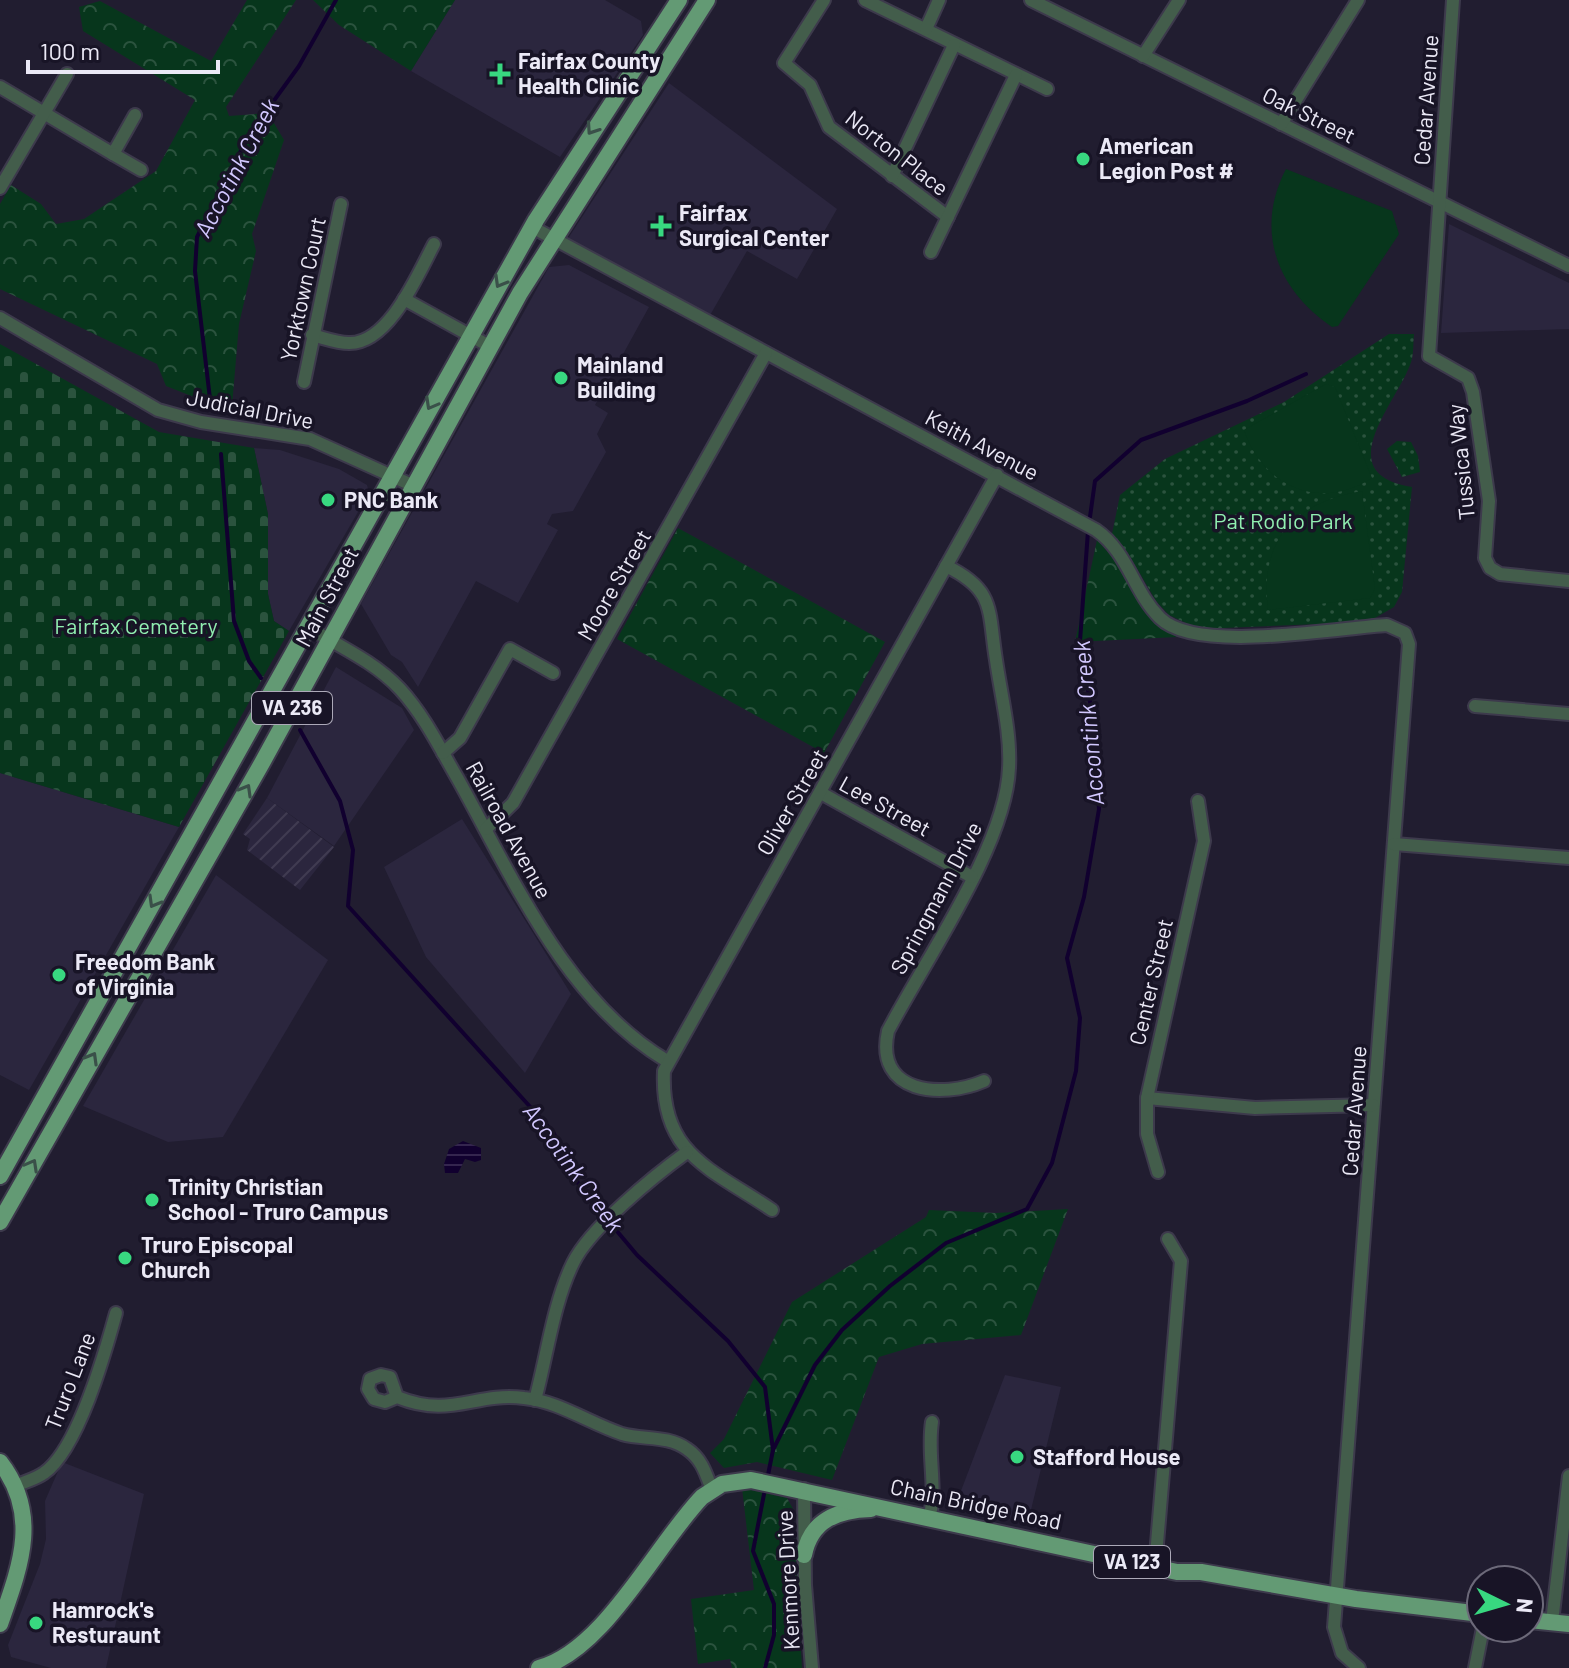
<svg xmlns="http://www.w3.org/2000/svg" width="1569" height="1668" viewBox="0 0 1569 1668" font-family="Barlow,sans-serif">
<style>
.built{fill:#2b263e}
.industrial{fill:url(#industrial-furrows)}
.forest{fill:url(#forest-crowns)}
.cemetery{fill:url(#cemetery-stones)}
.park{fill:url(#park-dots)}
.pitch{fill:#07361c}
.water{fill:url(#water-rules)}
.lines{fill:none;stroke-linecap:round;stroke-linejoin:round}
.stream{stroke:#11002f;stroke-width:4}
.minor-casing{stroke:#3d3a4c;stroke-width:16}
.major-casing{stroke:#3d3a4c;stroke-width:20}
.minor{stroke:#435d4b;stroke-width:12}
.major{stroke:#639a74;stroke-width:16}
.oneway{stroke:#3a5049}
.poi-dot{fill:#38d880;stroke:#181426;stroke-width:3}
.labels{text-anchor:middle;stroke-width:7;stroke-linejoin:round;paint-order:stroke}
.shield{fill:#181426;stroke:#aca9b8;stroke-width:2}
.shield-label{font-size:20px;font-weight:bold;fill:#ebe9f6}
.poi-label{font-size:22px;font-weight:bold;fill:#ebe9f6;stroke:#181426;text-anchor:start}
.street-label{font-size:22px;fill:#ebe9f6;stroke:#181426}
.park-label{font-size:22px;fill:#91efb1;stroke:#181426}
.water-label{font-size:24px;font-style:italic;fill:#d2c8ff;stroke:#181426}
</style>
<defs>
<pattern id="industrial-furrows" width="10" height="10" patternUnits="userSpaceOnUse" patternTransform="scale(2)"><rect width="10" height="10" fill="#2b263e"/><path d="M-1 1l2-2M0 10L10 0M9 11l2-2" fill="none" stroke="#403b51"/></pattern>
<pattern id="forest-crowns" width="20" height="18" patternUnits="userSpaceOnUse" patternTransform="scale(2)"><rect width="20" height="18" fill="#07361c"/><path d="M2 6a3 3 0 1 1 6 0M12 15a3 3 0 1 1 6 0" fill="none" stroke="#2b533e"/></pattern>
<pattern id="cemetery-stones" width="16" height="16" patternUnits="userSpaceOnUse" patternTransform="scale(2)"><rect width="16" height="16" fill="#07361c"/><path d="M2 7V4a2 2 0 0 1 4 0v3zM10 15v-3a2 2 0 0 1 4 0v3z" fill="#2b533e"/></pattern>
<pattern id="park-dots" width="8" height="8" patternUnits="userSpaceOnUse" patternTransform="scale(2)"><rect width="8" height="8" fill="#07361c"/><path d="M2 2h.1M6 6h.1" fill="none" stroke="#2b533e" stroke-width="1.8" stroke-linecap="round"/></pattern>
<pattern id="water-rules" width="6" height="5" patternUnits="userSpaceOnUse" patternTransform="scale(2)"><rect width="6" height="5" fill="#11002f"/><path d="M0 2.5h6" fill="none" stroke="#34254e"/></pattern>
</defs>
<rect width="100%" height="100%" fill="#211d30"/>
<g class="built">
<polygon points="455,0 605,0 641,21 643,35 560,157 411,71"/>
<polygon points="669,83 837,209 797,279 747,251 709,317 567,240"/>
<polygon points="1449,224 1569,283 1569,329 1441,333"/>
<polygon points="569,265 649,307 595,405 608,413 597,434 606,452 573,511 552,514 547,524 558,530 518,603 476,581 418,687 402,662 391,655 361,604 549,267"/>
<polygon points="254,448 280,450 339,469 367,485 369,493 289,631 274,621 268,594 268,514"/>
<polygon points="336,667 402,708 414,730 334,846 267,798"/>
<polygon points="0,773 179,827 29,1090 0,1075"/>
<polygon points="462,819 571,994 525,1073 426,957 384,867"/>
<polygon points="216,875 328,960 223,1137 168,1142 83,1106"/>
<polygon points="1005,1375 1061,1387 1028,1522 956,1504"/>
<polygon points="62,1462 144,1494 106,1668 51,1668 11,1657 8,1645 40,1564 46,1539 45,1501"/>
</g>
<polygon class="industrial" points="267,798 334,847 300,890 247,850 250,839 243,834"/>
<g class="forest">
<polygon points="247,0 296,0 226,107 229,116 268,113 284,140 252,234 256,251 239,324 232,406 199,399 166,386 157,364 0,289 0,204 11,185 41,204 56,224 84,219 156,171 195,100 83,31 79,7 100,1 211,61"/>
<polygon points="313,0 455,0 411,71 339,25"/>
<polygon points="678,528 885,642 824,753 617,639"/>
<polygon points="1097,540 1113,558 1145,613 1177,637 1075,642"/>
<polygon points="1068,1209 1021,1335 922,1344 879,1357 832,1480 757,1462 724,1468 710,1453 724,1439 792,1302 926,1217 929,1210 996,1213"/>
<polygon points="742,1488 787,1498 793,1509 802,1668 732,1668 730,1659 698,1664 691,1599 754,1590"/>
</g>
<polygon class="cemetery" points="0,344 159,432 254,448 268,514 268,594 274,621 289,631 179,827 0,773"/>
<g class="park">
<path d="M1389,334H1414C1413,344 1414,356 1410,365C1395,405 1329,474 1412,487L1402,592L1394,607L1368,622L1199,629L1169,615L1156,601L1128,553L1112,534L1120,495L1165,459L1284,402Z"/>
<polygon points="1397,441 1411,442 1418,456 1420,472 1402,477 1387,449"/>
</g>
<g class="pitch">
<path d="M1286,169L1392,211L1399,234L1338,326L1332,327C1277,290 1254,230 1286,169Z"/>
<path d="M1326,384L1335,387L1372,478C1319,512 1263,486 1244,430Z"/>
<path d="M1362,491L1375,589L1370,598L1268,610C1259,538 1295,503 1362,491Z"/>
</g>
<polygon class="water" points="463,1141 481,1148 481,1160 475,1162 465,1159 458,1173 445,1173 444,1164 449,1149"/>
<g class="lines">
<g class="stream">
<polyline points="210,399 195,271 197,237 249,135 299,66 336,0"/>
<polyline points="221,454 234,621 249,661 261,678"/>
<polyline points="1090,517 1095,481 1141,440 1247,401 1306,374"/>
<polyline points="300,730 340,801 353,850 348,906 553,1132 580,1187 637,1255 728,1341 765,1387 773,1450 767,1480"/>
<polyline points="773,1450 815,1365 842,1330 890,1286 946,1243 1027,1209 1052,1163 1076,1071 1080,1018 1067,958 1084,897 1099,809 1091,708 1080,641 1088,531"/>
<polyline points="765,1489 753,1551 774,1604 774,1635 765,1668"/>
</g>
<defs>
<g id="minor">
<polyline points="824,0 784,63 810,85 829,127 948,217"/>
<polyline points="865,0 1047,89"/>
<polyline points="1031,0 1569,266"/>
<polyline points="1453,0 1429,356 1468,378 1473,392 1489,501 1485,558 1490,568 1500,574 1569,581"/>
<polyline points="926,29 939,0"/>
<polyline points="1143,56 1179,0"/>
<polyline points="0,87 113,154 135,115"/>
<polyline points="1281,124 1358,0"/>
<polyline points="113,154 141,170"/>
<polyline points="892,176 954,45"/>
<polyline points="0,188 67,74"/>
<path d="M532,227L1096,530C1128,552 1133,591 1160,618C1196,654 1336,628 1387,625L1405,633L1409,644L1334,1627L1342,1653L1359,1668"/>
<polyline points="931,252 1016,75"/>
<polyline points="404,299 491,347"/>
<polyline points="0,318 158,410 201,422 310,439 414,486"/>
<path d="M312,335C324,338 337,343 349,343C389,344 418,274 434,244"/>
<polyline points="304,382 341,204"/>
<path d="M946,566C996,590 988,611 996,660C1001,695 1011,733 1009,768C1006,845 925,960 888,1031C874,1094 942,1099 984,1081"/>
<path d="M309,628C339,646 375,662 400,689C424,715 441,750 459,781C514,880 566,1001 667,1061"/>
<polyline points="1475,706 1569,714"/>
<polyline points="443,753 460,738 510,649 553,673"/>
<polyline points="821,793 972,877"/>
<polyline points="486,829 513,803 766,353"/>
<polyline points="1394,844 1569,858"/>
<polyline points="1147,1098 1255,1108 1373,1105"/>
<polyline points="1158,1172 1147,1134 1147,1098 1204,841 1198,801"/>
<path d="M772,1210C712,1169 660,1155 664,1071L997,475"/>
<path d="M397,1397L385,1402L374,1399L368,1389L370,1379L381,1375L390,1377L397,1397C451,1419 474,1392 524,1398C558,1401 589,1423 622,1434C643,1440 668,1435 687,1449C702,1459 706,1474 712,1490"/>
<path d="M535,1400C547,1356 553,1304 573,1263C590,1228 654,1176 687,1152"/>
<path d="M15,1486C24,1482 36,1479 44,1473C78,1449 105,1353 116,1313"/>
<polyline points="804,1489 805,1585 812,1668"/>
<path d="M930,1516C937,1484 927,1454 932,1422"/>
<polyline points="1155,1567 1181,1261 1168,1239"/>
<polyline points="1552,1622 1569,1476"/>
<polyline points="1475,1668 1483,1628"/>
</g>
<g id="major">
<polyline points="0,1176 536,220 679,0"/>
<polyline points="0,1222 262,763 520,293 707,0"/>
<path d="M0,1462C41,1515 20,1567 0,1624"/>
<path d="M804,1555C811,1520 837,1510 871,1509"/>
<polyline points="1529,1620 1569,1624"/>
<path d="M539,1668C604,1651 655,1546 702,1497L722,1484L751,1480L1177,1572H1201L1356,1599L1481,1614"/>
</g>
</defs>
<use href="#minor" class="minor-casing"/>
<use href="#major" class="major-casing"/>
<use href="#minor" class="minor"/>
<use href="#major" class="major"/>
</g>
<defs><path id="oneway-chevron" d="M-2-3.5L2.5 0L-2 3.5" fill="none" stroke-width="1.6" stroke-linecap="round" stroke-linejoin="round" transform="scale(2)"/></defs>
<g class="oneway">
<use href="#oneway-chevron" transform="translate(592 129) rotate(124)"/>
<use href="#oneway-chevron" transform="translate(500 282) rotate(120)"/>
<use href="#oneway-chevron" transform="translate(431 404) rotate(119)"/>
<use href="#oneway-chevron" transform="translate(246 790) rotate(-60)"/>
<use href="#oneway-chevron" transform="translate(154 902) rotate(120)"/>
<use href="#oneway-chevron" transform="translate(92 1058) rotate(-60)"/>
<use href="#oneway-chevron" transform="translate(32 1165) rotate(-61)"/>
</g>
<g class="poi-dot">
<path d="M496 62h8v8h8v8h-8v8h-8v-8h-8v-8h8z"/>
<circle cx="1083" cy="159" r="8"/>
<path d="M657 214h8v8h8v8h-8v8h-8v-8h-8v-8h8z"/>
<circle cx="561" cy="378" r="8"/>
<circle cx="328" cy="500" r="8"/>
<circle cx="59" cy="975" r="8"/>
<circle cx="152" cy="1200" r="8"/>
<circle cx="125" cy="1258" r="8"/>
<circle cx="1017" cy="1457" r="8"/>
<circle cx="36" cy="1623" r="8"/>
</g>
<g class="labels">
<g class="shield">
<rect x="252" y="692" width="80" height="32" rx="6"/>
<rect x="1094" y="1546" width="76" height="32" rx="6"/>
</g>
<g class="shield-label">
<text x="292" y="715">VA 236</text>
<text x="1132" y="1569">VA 123</text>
</g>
<g class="poi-label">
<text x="518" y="69">Fairfax County<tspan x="518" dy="25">Health Clinic</tspan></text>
<text x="1099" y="154">American<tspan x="1099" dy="25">Legion Post #</tspan></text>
<text x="679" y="221">Fairfax<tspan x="679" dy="25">Surgical Center</tspan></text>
<text x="577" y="373">Mainland<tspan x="577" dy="25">Building</tspan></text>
<text x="344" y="508">PNC Bank</text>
<text x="75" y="970">Freedom Bank<tspan x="75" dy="25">of Virginia</tspan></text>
<text x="168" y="1195">Trinity Christian<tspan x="168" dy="25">School - Truro Campus</tspan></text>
<text x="141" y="1253">Truro Episcopal<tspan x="141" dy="25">Church</tspan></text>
<text x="1033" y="1465">Stafford House</text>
<text x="52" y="1618">Hamrock's<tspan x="52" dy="25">Resturaunt</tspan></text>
</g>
<g class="street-label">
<text transform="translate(1426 100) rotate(-86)" y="8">Cedar Avenue</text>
<text transform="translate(1309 115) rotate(26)" y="8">Oak Street</text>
<text transform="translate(897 153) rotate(38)" y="8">Norton Place</text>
<text transform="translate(303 289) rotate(-78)" y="8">Yorktown Court</text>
<text transform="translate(250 409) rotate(11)" y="8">Judicial Drive</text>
<text transform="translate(982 445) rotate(28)" y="8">Keith Avenue</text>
<text transform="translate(1461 462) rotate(-96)" y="8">Tussica Way</text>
<text transform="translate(614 585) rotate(-60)" y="8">Moore Street</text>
<text transform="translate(327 597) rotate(-62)" y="8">Main Street</text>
<text transform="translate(792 802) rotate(-60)" y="8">Oliver Street</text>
<text transform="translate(885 806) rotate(29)" y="8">Lee Street</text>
<text transform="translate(509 830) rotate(61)" y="8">Railroad Avenue</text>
<text transform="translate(936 898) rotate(-62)" y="8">Springmann Drive</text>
<text transform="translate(1151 982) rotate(-77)" y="8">Center Street</text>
<text transform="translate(1354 1111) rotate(-86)" y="8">Cedar Avenue</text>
<text transform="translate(70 1381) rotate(-69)" y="8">Truro Lane</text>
<text transform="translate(976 1504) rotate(12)" y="8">Chain Bridge Road</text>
<text transform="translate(788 1580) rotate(-93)" y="8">Kenmore Drive</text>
</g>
<g class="park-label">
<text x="1283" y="529">Pat Rodio Park</text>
<text x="136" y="634">Fairfax Cemetery</text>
</g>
<g class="water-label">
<text transform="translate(237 168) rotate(-62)" y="8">Accotink Creek</text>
<text transform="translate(1089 723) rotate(-95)" y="8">Accontink Creek</text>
<text transform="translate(573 1168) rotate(54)" y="8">Accotink Creek</text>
</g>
</g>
<g transform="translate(1505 1604) rotate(95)"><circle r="38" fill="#181426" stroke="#6c6979" stroke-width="2"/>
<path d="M0-6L14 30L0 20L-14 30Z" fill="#38d880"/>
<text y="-12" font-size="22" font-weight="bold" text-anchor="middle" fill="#ebe9f6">N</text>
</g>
<path d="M28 60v12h190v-12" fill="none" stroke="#ebe9f6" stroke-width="4"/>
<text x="40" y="60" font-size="24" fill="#ebe9f6" stroke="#181426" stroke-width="6" paint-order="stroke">100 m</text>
</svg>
